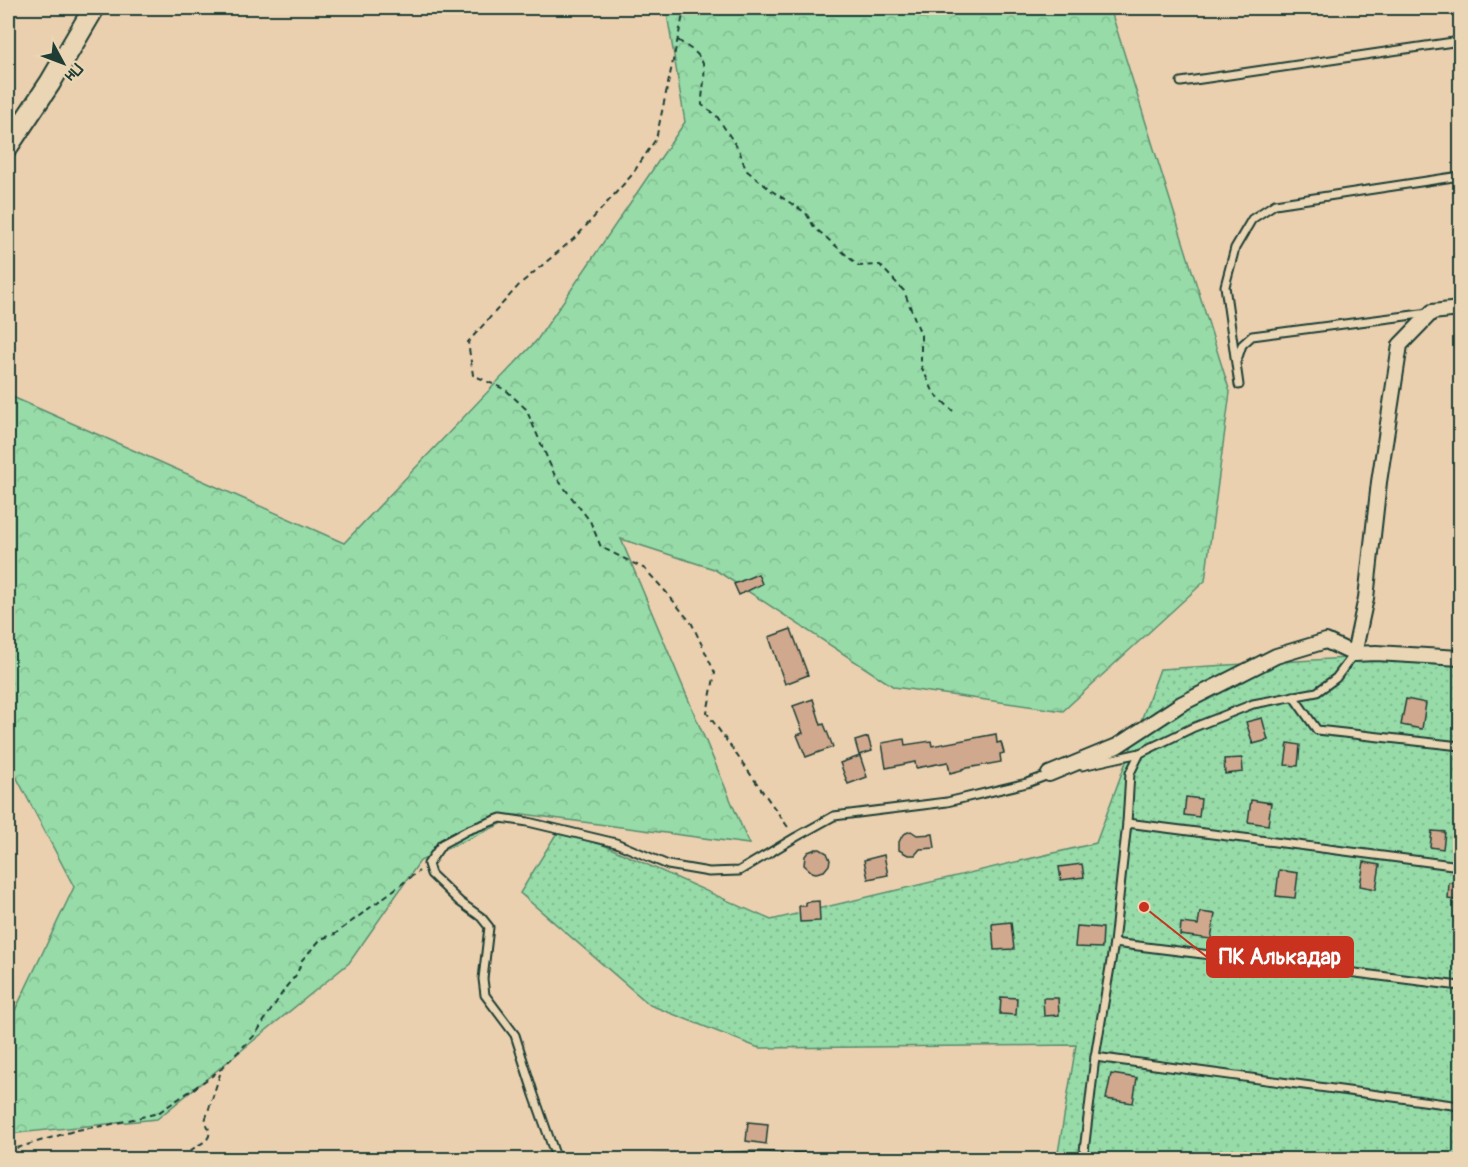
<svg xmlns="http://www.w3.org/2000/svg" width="1468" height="1167" viewBox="0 0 1468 1167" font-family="Pangolin,sans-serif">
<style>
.forest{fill:url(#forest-crowns);stroke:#5a8c6e;stroke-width:1.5}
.park{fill:url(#park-dots);stroke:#5a8c6e;stroke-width:1.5}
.building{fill:#d0a88d;stroke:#1f3d34;stroke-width:1.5}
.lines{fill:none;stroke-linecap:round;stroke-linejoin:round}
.lane-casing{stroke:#1f3d34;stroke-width:11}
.street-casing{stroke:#1f3d34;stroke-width:18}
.secondary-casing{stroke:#1f3d34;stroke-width:24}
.path{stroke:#1f3d34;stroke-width:2;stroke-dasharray:6 4.5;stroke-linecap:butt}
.lane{stroke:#ead6b4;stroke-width:7}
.street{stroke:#ead6b4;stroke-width:14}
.secondary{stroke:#ead6b4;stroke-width:20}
.leader{fill:none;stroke:#c8321e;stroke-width:2}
.callout-dot{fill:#c8321e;stroke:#ead6b4;stroke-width:2}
.callout{fill:#c8321e;stroke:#c8321e;stroke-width:2}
.callout-label{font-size:22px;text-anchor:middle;font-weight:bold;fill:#fff}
</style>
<defs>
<pattern id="forest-crowns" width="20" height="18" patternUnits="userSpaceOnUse" patternTransform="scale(1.5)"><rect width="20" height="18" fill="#96dba8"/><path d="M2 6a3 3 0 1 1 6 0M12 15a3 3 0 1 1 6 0" fill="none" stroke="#81bd91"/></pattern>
<pattern id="park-dots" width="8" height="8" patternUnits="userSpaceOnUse" patternTransform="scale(1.5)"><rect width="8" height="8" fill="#96dba8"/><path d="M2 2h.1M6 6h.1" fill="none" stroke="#81bd91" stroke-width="1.8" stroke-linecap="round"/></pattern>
</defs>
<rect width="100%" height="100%" fill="#ead0af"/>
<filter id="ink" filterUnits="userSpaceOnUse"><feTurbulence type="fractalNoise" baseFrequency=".0167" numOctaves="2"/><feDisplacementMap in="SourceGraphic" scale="12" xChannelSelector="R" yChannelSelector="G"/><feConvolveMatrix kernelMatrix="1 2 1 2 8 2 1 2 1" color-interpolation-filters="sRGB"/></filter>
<g filter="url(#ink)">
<polygon class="forest" points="666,8 1110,8 1230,392 1205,581 1063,711 894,687 714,569 621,539 749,844 523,814 420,861 349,963 157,1119 8,1134 8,1025 74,887 8,761 8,395 344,543 537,340 685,122"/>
<polygon class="park" points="1432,653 1460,657 1460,1159 1057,1159 1076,1045 759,1048 650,1005 520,893 561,826 771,920 1096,843 1160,669"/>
<g class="building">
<polygon points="758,574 762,584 739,595 734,584"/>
<polygon points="791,629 808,675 785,684 769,637"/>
<polygon points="813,699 821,725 824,724 833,747 806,757 797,735 803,733 793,706"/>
<polygon points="1406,699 1426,703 1422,729 1401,725"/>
<polygon points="1262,718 1268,740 1253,744 1246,722"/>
<polygon points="996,734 997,743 1001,742 1004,753 1000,754 1001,762 962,769 962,770 950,773 948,762 916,768 915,762 886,768 882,743 904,739 905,745 931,741 932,746"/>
<polygon points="868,737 872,751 859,755 855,741"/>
<polygon points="1288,743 1300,745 1298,766 1285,765"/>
<polygon points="860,756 867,777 848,784 840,763"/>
<polygon points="1242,758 1243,772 1225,774 1224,759"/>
<polygon points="1186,797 1201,799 1199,817 1184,815"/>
<polygon points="1251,800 1271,803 1268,825 1248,822"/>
<polygon points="911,831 917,835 933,834 935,848 920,849 915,855 908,855 899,850 899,842 902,836 906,833"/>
<polygon points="1432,831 1445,832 1443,849 1430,847"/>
<polygon points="816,849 820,849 827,853 830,860 829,865 824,871 816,873 812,872 804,865 805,856 808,852"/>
<polygon points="884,855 888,875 868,879 864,860"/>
<polygon points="1364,862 1380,865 1376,889 1360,886"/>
<polygon points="1082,864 1084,877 1061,880 1059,867"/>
<polygon points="1279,870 1298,873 1295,898 1276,896"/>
<polygon points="1449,883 1461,884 1461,901 1448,899"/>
<polygon points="819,901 820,921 800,922 799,906 806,906 806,902"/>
<polygon points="1200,912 1215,914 1211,939 1180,935 1181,923 1198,925"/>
<polygon points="1011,922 1014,949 994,950 992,924"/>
<polygon points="1077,926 1103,928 1102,948 1075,947"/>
<polygon points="1001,997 1017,998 1016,1015 1000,1014"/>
<polygon points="1043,998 1058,998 1059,1015 1044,1016"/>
<polygon points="1111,1074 1137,1078 1133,1103 1106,1099"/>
<polygon points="748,1122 768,1124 766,1144 746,1141"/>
</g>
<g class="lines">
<defs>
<g id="lane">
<polyline points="1181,82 1460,41"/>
<polyline points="1237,360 1242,345 1252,336 1429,313"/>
<polyline points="1239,385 1225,286 1235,248 1252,219 1275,204 1460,176"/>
<polyline points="1293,696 1317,730 1460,746"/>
<polyline points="1082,766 1140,753"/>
<polyline points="1127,823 1460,866"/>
<polyline points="1114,943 1460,986"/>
<polyline points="1095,1057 1460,1106"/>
<polyline points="557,1160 534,1095 515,1035 485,995 483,979 489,927 481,917 460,902 431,874 428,864 442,844 468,830 501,818 528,822 616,843 668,865 709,872 739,871 796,837 834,816 947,802 1027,783 1051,774"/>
<polyline points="654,1160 754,1156 870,1160"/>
<polyline points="1083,1160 1095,1057 1114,943 1127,823 1130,773 1140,753 1192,728 1253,704 1317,692 1336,678 1354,654"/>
</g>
<g id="street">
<polyline points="1354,654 1376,653 1460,658"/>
<polyline points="1049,774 1117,746 1181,704 1276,656 1326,641 1354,654 1366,598 1379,482 1400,345 1432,312 1460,309"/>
</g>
<polyline id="secondary" points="8,146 50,83 94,8"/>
</defs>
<use href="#lane" class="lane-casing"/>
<use href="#street" class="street-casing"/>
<use href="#secondary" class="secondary-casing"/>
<g class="path">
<polyline points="679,8 683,15 656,139 631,176 577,236 520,284 468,342 473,375 506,390 526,409 555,476 590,521 601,547 645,569 666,592 692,624 715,673 707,713 790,830"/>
<path d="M678,40C684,45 696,51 700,58C709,70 701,91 702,105L716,115L739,150L746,170L772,191L806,213L814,227L859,266L880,265L904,291L921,335V366L934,393L953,411"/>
<polyline points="8,1154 17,1148 77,1130 108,1125 158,1113 212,1076 221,1069"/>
<path d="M184,1160C186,1157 188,1154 190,1151C202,1141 217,1141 205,1121L222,1068L255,1035L286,987L297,974L302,960L321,939L335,934L419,871"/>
</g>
<use href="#lane" class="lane"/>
<use href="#street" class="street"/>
<use href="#secondary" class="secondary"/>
</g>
</g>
<path class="leader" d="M1144 907L1207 957"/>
<circle class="callout-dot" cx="1144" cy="907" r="6"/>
<rect class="callout" x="1207" y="937" width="146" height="40" rx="6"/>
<g class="callout-label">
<text x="1280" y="964">ПК Алькадар</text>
</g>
<rect width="1468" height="1167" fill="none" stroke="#ead6b4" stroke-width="30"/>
<rect x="15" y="15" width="1438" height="1137" fill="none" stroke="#1f3d34" stroke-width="2" filter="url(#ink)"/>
<g transform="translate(63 63) rotate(131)" stroke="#ead6b4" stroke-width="4.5" paint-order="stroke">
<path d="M0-4.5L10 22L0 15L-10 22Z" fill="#1f3d34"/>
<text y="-9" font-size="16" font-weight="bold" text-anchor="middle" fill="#1f3d34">Пн</text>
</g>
</svg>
